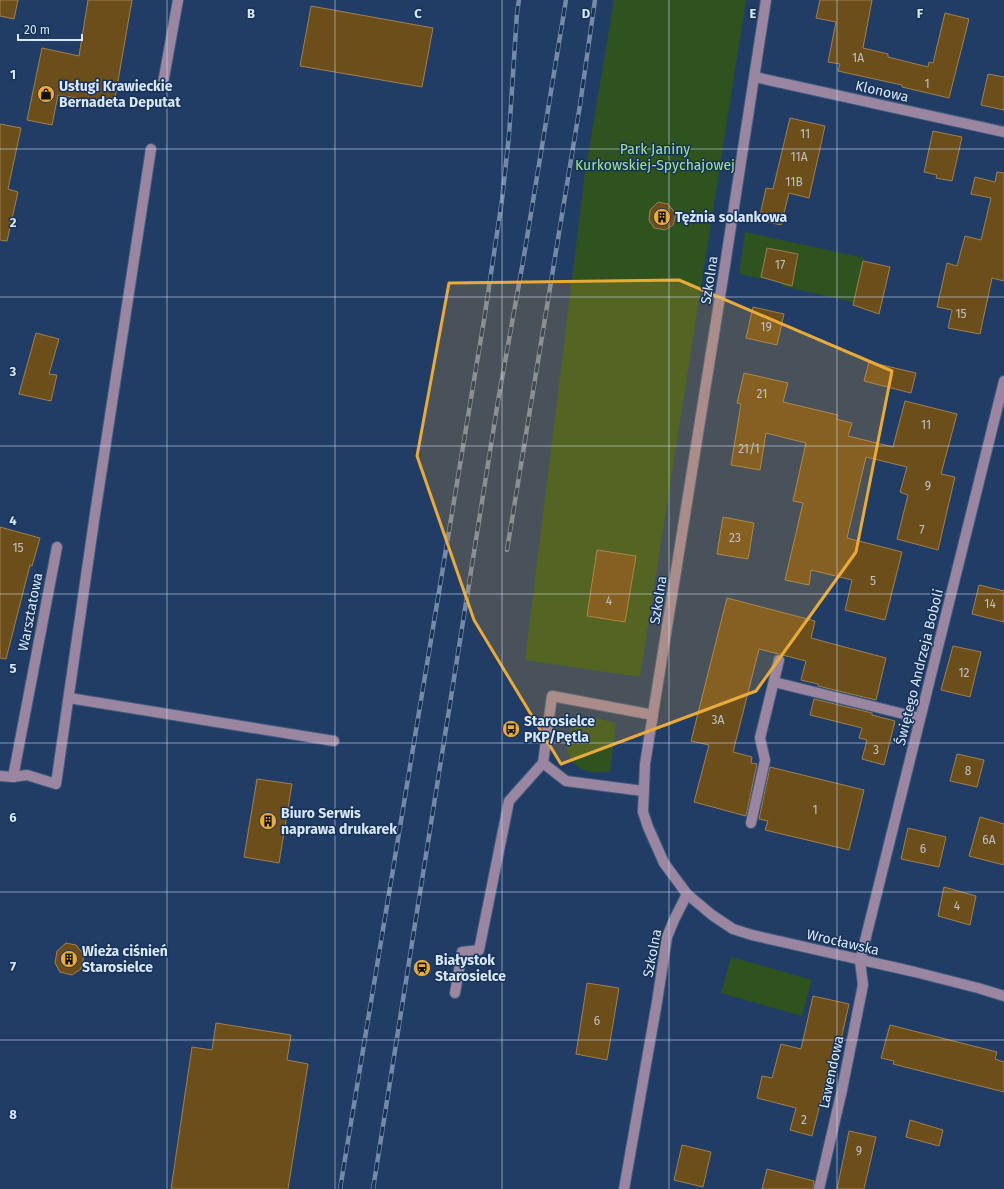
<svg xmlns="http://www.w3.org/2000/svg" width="1004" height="1189" viewBox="0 0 1004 1189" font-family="'Fira Sans',sans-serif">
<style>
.green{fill:#2e531f}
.building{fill:#6c4e1b;stroke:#a0804f}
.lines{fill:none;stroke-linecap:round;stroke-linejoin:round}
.minor-casing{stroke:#425c80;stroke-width:12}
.minor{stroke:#9a86a1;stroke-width:10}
.rail-casing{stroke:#758aa9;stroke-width:4.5}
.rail{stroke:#173259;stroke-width:3;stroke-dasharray:9;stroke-linecap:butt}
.marked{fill:#eaaa38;fill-opacity:0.2;stroke:#eaaa38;stroke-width:3;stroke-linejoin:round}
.grid{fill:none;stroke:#dae8fc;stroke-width:1;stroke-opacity:0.55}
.labels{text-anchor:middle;stroke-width:3;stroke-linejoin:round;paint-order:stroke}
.number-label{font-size:12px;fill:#bec2c4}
.poi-label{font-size:14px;font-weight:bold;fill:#dae8fc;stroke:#173259;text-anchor:start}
.street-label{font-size:14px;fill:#dae8fc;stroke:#173259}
.park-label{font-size:14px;fill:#a4e38e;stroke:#173259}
.grid-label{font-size:13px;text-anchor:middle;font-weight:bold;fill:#dae8fc;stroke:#173259;stroke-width:3;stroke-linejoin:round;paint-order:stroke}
</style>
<rect width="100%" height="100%" fill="#213d65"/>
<g class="green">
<polygon points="614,0 746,0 640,677 525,660 585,173"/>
<polygon points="745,232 864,258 858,284 857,303 782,286 783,281 798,254 767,248 761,276 763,279 739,274"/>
<path d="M596,718L616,723L610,771C600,773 589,773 580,768C571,763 564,747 567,738C568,733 574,726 578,723C583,719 589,719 596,718Z"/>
<polygon points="731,957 812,980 802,1016 721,993"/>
</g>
<g class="building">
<polygon points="0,0 18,0 14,19 0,16"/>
<polygon points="88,0 132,0 114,104 58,95 52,125 27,120 42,48 79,56"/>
<polygon points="820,0 872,0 863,48 888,54 888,57 928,67 929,62 933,63 945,13 969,19 949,98 902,87 902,85 838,71 840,64 828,62 836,22 816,18"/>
<polygon points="311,6 433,28 422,87 300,66"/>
<polygon points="988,74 1004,77 1004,110 981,105"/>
<polygon points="790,118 825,126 809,198 789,193 781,225 759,220 766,188 773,189"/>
<polygon points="0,124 21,128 8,189 18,192 7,241 0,240"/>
<polygon points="933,131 962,137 952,181 936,178 937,175 924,172"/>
<polygon points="997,172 1004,173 1004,281 992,278 980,334 948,328 952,310 937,307 947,263 957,266 965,236 981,240 991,198 971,194 975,177 995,182"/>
<polygon points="658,202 668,204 676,214 673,225 665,230 654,228 649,220 650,210"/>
<polygon points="767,248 798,254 792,286 761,277"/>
<polygon points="863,261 890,267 879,314 853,305"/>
<polygon points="753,307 784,314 777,345 746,338"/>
<polygon points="36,333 59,339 49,374 57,375 51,401 19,394"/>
<polygon points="869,362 916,373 911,393 864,381"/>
<polygon points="744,373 788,383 783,402 838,415 836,419 852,423 848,436 893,447 905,401 957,414 941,474 955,477 938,550 897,539 908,495 900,492 907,467 866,457 847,538 902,552 885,620 845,610 852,580 811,570 809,585 785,580 803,503 793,501 806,443 766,433 760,470 731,465 741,404 737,403"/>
<polygon points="723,517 754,523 748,559 717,554"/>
<polygon points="0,527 40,538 32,566 30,565 6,659 0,658"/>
<polygon points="597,550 636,556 625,622 587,616"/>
<polygon points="979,585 1004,591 1004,622 972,614"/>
<polygon points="727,598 815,621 811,638 886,658 876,700 818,686 818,684 801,680 806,661 759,649 733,752 752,757 751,763 757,764 746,816 694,802 709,745 691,741"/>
<polygon points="953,646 981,652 970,697 941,690"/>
<polygon points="814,699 872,713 872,715 895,721 884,765 862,759 867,740 859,738 862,728 810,715"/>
<polygon points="957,754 984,760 977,787 950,781"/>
<polygon points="770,767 864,790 849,850 765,830 768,821 759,819"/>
<polygon points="257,779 292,784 279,863 244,857"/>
<polygon points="980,817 1004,824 1004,865 969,856"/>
<polygon points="908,828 946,837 939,867 901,859"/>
<polygon points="944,887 976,896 970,925 938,916"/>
<polygon points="66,943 76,945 84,955 81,969 72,975 60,972 55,963 57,951"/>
<polygon points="587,983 619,988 607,1060 576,1054"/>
<polygon points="813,996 849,1004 833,1075 828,1073 812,1136 790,1130 796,1108 757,1098 762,1076 772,1078 781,1044 801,1049"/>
<polygon points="216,1023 291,1035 287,1060 308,1064 288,1189 171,1189 192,1047 212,1050"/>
<polygon points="890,1025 997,1052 995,1059 1004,1062 1004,1092 893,1064 894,1061 881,1058"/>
<polygon points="910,1120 943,1130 939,1146 906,1137"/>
<polygon points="849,1131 876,1137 864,1189 837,1189"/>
<polygon points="682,1145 711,1152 703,1187 674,1180"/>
<polygon points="767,1169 814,1181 813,1189 762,1189"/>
</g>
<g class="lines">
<defs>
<g id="minor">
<polyline points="766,0 723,278 645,764 643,812 648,827 664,863 687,894 712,915 733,929 752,935 915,972 978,988 1004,996"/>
<polyline points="755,77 1004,132"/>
<polyline points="163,83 178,0"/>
<polyline points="774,682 920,718"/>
<polyline points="69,698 334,741"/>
<polyline points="0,776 13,777 27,775 56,784 95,514 151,149"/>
<polyline points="13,777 57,547"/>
<polyline points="643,791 566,781 543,763 552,696 653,715"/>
<polyline points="751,823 765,760 760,738 779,660"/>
<polyline points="455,993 462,952 479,950 509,801 543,763"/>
<polyline points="624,1189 657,1002 667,937 674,920 687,894"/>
<polyline points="819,1189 842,1090 863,985 860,961 1004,381"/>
</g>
</defs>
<use href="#minor" class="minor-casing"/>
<use href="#minor" class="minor"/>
<defs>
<g id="rail">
<polyline points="507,550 580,105 595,0"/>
<polyline points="340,1189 484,320 502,200 509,135 517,13 519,0"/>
<polyline points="373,1189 498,401 524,256 566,0"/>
</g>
</defs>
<use href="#rail" class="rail-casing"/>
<use href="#rail" class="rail"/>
</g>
<path class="marked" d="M679,280L892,371L856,552L756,691L561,764L474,620L417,456L449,283Z"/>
<path class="grid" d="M167,0V1189M335,0V1189M502,0V1189M669,0V1189M837,0V1189M0,149H1004M0,297H1004M0,446H1004M0,594H1004M0,743H1004M0,892H1004M0,1040H1004"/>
<defs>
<symbol id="shop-disc" viewBox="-11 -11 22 22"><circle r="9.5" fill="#eaaa38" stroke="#173259"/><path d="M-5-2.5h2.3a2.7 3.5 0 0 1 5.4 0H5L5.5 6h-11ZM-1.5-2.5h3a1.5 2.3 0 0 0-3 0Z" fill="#111"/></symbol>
<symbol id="building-disc" viewBox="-11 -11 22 22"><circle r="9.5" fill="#eaaa38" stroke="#173259"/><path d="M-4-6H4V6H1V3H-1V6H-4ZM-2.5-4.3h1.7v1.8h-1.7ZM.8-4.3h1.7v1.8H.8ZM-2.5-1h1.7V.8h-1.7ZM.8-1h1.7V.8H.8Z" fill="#111"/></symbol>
<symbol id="bus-disc" viewBox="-11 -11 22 22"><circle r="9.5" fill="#eaaa38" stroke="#173259"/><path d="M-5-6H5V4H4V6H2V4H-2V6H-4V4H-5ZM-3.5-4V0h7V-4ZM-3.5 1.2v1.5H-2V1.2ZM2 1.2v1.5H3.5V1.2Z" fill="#111"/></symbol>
<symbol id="station-disc" viewBox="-11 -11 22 22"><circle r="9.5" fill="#eaaa38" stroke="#173259"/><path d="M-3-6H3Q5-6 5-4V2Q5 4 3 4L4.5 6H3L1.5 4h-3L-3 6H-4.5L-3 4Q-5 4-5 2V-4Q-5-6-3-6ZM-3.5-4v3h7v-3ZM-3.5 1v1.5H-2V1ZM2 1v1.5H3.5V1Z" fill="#111"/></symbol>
</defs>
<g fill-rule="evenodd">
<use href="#shop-disc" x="36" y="84" width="20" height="20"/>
<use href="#building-disc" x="652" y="207" width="20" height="20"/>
<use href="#bus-disc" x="501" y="719" width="20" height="20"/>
<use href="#building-disc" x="258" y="811" width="20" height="20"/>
<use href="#building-disc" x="59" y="949" width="20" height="20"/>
<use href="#station-disc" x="412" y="958" width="20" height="20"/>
</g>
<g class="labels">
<g class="number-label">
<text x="858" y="62">1A</text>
<text x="927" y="88">1</text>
<text x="805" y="138">11</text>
<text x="799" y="161">11A</text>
<text x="794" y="186">11B</text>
<text x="780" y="269">17</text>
<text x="961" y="318">15</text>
<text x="766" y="331">19</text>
<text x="762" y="398">21</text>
<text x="926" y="429">11</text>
<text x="749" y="453">21/1</text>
<text x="928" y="490">9</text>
<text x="922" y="534">7</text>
<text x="735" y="542">23</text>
<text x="18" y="552">15</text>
<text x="873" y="585">5</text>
<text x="609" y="605">4</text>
<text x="990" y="608">14</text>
<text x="964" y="677">12</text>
<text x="718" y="724">3A</text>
<text x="876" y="754">3</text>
<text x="968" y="775">8</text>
<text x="815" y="814">1</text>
<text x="989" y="844">6A</text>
<text x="923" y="853">6</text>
<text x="957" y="910">4</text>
<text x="597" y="1025">6</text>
<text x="804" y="1124">2</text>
<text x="859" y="1155">9</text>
</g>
<g class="poi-label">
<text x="59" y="91">Usługi Krawieckie<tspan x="59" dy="16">Bernadeta Deputat</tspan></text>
<text x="675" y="222">Tężnia solankowa</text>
<text x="524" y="726">Starosielce<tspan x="524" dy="16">PKP/Pętla</tspan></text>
<text x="281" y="818">Biuro Serwis<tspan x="281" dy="16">naprawa drukarek</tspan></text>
<text x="82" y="956">Wieża ciśnień<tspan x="82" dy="16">Starosielce</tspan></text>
<text x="435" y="965">Białystok<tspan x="435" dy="16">Starosielce</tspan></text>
</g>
<g class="street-label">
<text transform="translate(882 91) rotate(13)" y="5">Klonowa</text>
<text transform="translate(709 280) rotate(-81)" y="5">Szkolna</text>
<text transform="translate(658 600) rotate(-81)" y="5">Szkolna</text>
<text transform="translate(30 612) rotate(-79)" y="5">Warsztatowa</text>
<text transform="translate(919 667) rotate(-76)" y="5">Świętego Andrzeja Boboli</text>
<text transform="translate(843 942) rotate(13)" y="5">Wrocławska</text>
<text transform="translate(652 953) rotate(-79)" y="5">Szkolna</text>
<text transform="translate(831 1072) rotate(-78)" y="5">Lawendowa</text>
</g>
<g class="park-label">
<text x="655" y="154">Park Janiny<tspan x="655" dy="16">Kurkowskiej-Spychajowej</tspan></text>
</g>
</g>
<g class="grid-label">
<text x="251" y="18">B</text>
<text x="418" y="18">C</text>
<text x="586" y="18">D</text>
<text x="753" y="18">E</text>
<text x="920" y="18">F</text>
<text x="13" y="79">1</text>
<text x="13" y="227">2</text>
<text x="13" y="376">3</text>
<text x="13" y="525">4</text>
<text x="13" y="673">5</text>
<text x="13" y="822">6</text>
<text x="13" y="971">7</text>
<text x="13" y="1119">8</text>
</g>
<path d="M18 34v6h64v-6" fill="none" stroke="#dae8fc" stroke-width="2"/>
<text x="24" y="34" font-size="12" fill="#dae8fc" stroke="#173259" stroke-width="3" paint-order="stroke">20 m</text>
</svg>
